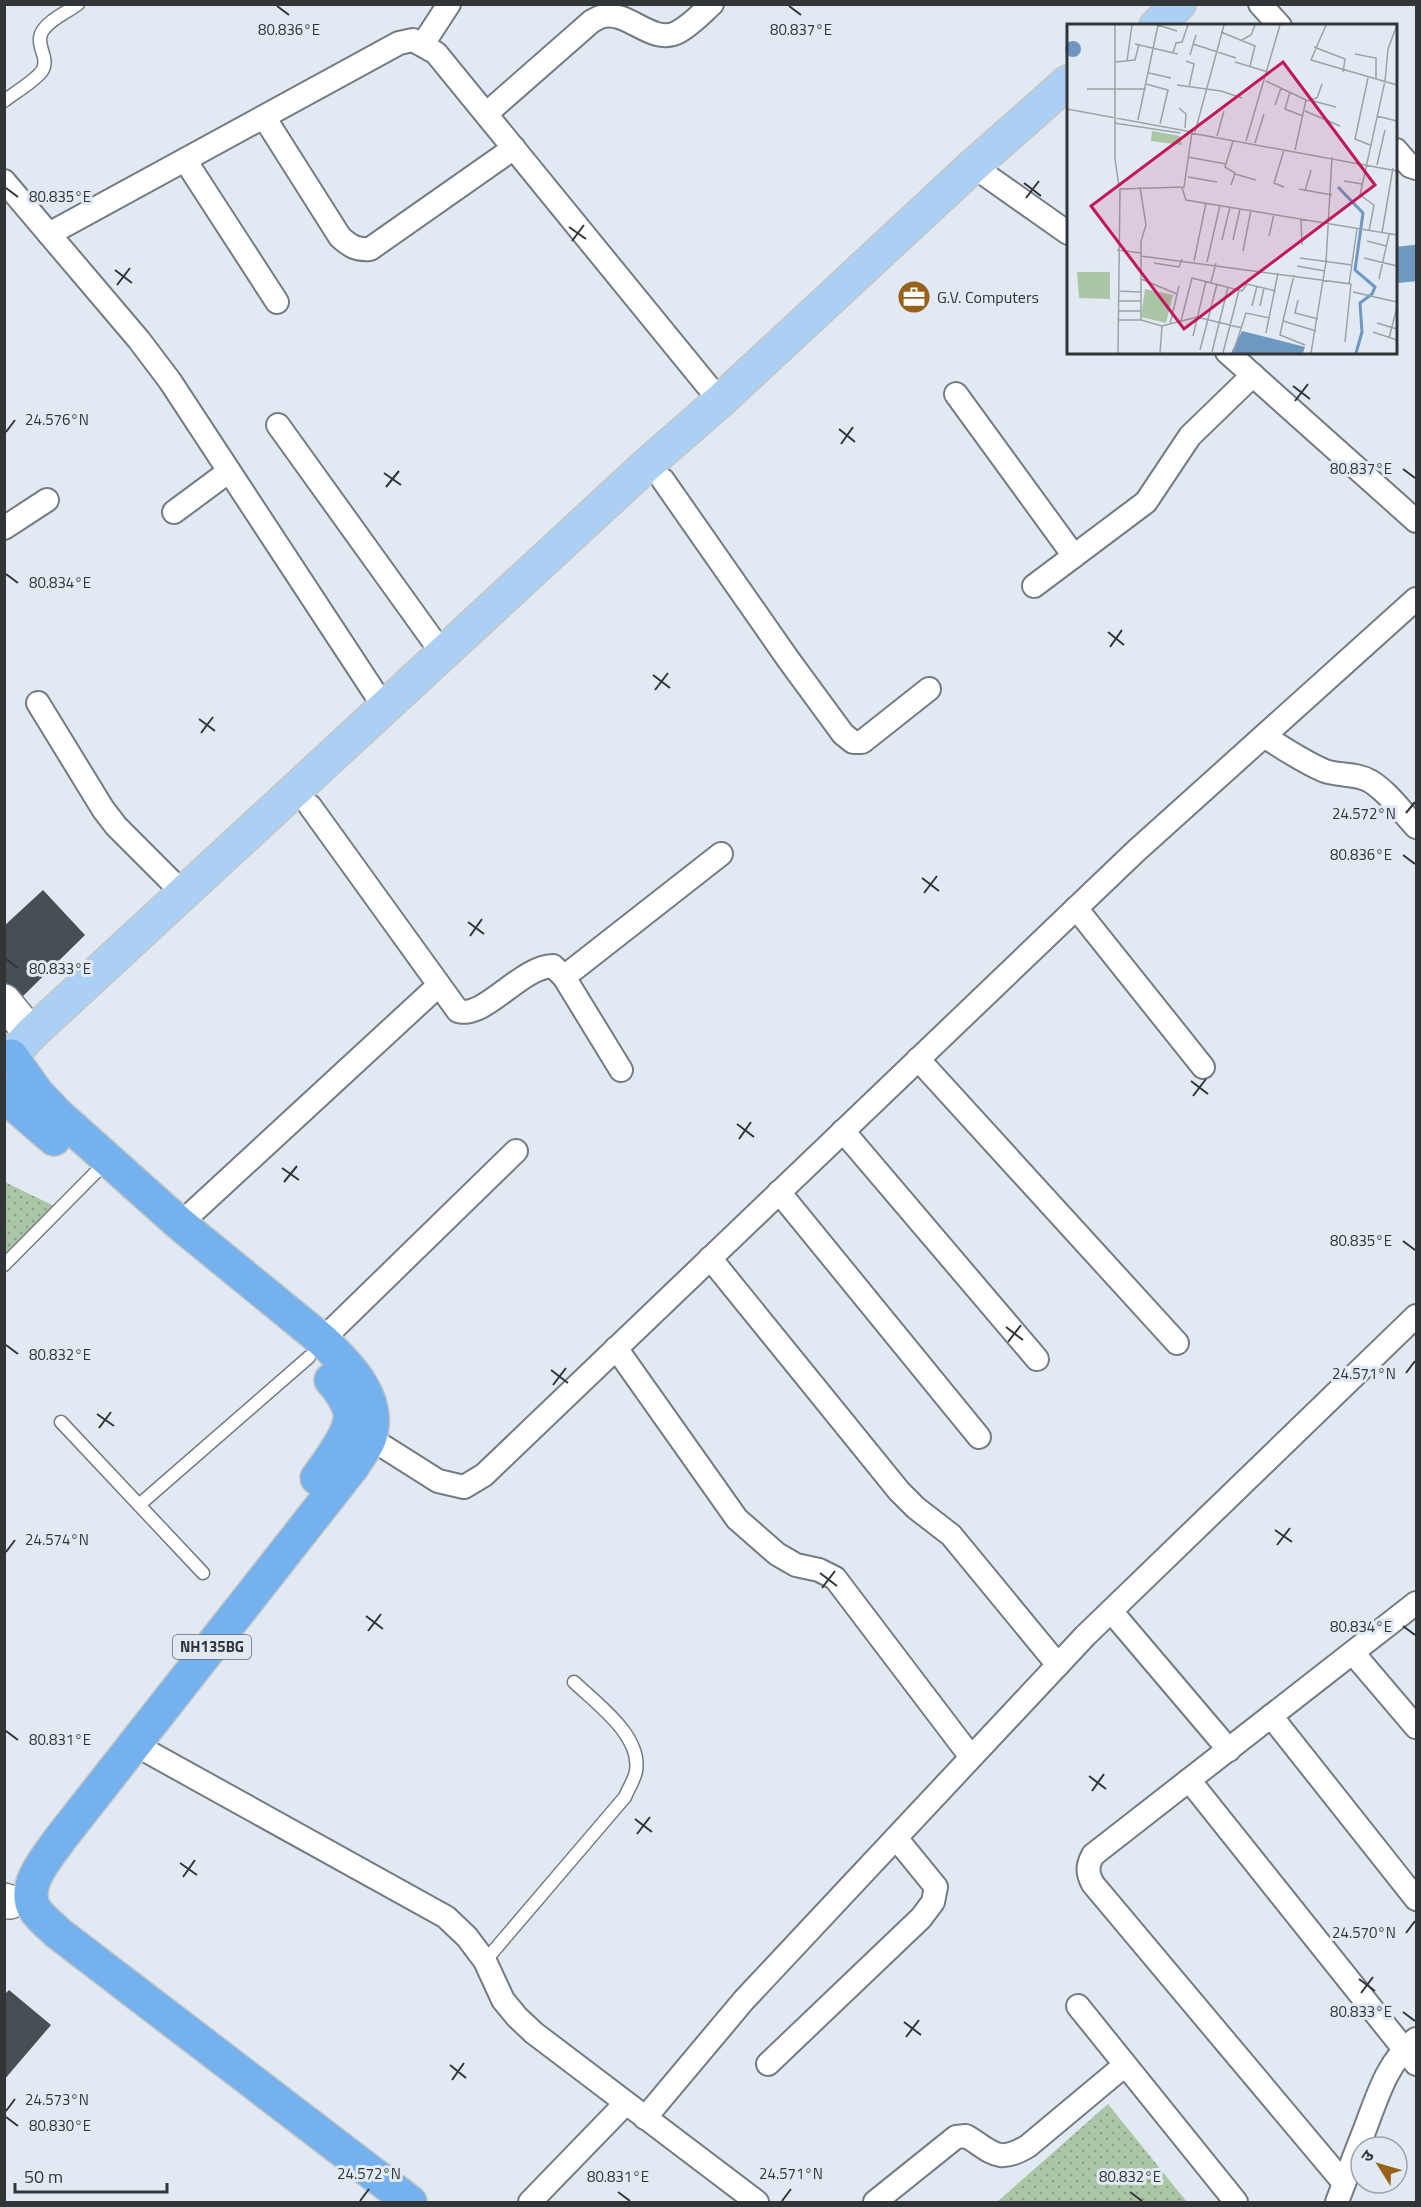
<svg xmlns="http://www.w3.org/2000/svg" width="1421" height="2207" viewBox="0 0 1421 2207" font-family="'Titillium Web','Noto Sans Devanagari',sans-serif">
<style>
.green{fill:url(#green-dots)}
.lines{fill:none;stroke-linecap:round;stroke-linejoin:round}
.river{stroke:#6e97c1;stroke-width:36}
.building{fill:#474f55}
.lane-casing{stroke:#747c82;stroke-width:15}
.street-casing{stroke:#747c82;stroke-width:26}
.secondary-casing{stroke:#747c82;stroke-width:36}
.primary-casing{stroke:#c5c6c7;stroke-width:36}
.highway-casing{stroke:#c5c6c7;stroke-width:36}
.lane{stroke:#fff;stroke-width:12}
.street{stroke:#fff;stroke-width:22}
.secondary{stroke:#fff;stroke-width:33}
.primary{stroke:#acd0f4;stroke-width:33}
.highway{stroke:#75b1ec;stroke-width:33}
.ticks{fill:none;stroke:#313538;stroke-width:2}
.labels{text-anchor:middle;stroke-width:6;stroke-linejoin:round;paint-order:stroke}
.shield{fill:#e1eaf2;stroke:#666b70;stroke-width:1.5}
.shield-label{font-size:15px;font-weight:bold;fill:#313538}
.poi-label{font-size:16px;fill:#313538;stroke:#e1eaf2;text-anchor:start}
.inset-river{fill:none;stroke:#6e97c1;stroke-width:3}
.inset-road{fill:none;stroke:#9ba2a8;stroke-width:1.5}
.view{fill:#c2185b;fill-opacity:0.15;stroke:#c2185b;stroke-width:3}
.inset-edge{fill:none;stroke:#313538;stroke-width:3}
.ticks-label{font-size:15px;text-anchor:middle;fill:#313538;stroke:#e1eaf2;stroke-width:6;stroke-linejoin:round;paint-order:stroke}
</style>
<defs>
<pattern id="green-dots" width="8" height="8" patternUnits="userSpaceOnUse" patternTransform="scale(1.5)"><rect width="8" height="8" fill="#aac6a6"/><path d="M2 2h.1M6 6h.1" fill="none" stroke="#8ba288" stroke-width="1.8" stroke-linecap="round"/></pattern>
</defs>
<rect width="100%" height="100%" fill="#e1eaf2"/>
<g class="green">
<polygon points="5,1182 54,1206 5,1256 4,1256"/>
<polygon points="1108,2104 1187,2202 997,2202"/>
</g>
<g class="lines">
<polyline class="river" points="1396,265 1416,263"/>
</g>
<g class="building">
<polygon points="43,890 85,935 18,1001 4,985 4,926"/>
<polygon points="9,1990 51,2025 4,2080 4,1995"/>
</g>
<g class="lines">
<defs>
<g id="lane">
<path d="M4,101C14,93 35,81 42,71C50,58 36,47 41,34C46,21 68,12 78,4"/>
<polyline points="4,1265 107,1161"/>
<polyline points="61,1422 203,1573"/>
<polyline points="139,1505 309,1357"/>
<path d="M485,1961L625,1797C628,1789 635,1779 636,1771C642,1736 597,1704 574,1682"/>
</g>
<g id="street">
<polyline points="1260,4 1280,26"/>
<polyline points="423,44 449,4"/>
<path d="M486,114L592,21C595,20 600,16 604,16C628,11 652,44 676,33C689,27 701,14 712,4"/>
<path d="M264,117L340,237C350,246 356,250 370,249L514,148"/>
<polyline points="1396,150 1410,166 1416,168"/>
<polyline points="185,160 277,302"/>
<polyline points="973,166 1068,233"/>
<polyline points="4,181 139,340 170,381 384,707"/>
<polyline points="49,234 399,43 413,40 436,53 720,401"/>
<polyline points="1227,352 1416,521"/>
<polyline points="956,394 1074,556"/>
<polyline points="278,425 442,653"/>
<polyline points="663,480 788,659 843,734 853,742 862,742 929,689"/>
<polyline points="174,512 228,472"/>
<polyline points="4,528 47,500"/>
<polyline points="1034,586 1146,502 1190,436 1253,375"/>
<polyline points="38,703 103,809 116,826 183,893"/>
<path d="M1264,736C1283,748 1303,762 1325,771C1339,776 1356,773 1370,781C1388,792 1402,812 1416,827"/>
<path d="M310,806L458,1011C485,1019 520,967 553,966L564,977L621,1070"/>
<polyline points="1076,908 1203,1067"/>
<polyline points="564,977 721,854"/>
<polyline points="918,1059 1177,1343"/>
<polyline points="843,1131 1037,1359"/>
<polyline points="779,1192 979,1437"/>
<polyline points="180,1224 438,986"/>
<polyline points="710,1258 899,1491 916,1508 951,1535 1058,1665"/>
<polyline points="322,1340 516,1151"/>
<polyline points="616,1348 737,1519 777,1554 796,1565 819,1570 835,1578 971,1757"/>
<polyline points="370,1438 438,1481 464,1487 484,1475 1136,851 1416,599"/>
<polyline points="1111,1611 1229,1750"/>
<polyline points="1353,1653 1416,1727"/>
<polyline points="1271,1716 1416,1899"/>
<polyline points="134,1744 446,1917 467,1937 485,1961 503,2000 517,2017 534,2033 757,2202"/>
<polyline points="1189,1780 1416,2064"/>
<polyline points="1078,2006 1236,2202"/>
<polyline points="768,2064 921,1918 933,1902 936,1887 896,1838"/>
<polyline points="645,2118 744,2000 1085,1636 1416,1316"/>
<path d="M1344,2183L1093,1884C1087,1873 1087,1866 1093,1855L1416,1603"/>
<polyline points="530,2202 625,2104"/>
<path d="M875,2202L956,2137L966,2136C992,2151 997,2165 1028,2146L1125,2065"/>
<path d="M1337,2202C1346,2178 1355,2154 1365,2129C1378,2095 1387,2062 1416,2039"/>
</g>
<g id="secondary">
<polyline points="4,1001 31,1034"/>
<polyline points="4,1900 10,1902"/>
</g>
<g id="primary">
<polyline points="1156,26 1179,4"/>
<polyline points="11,1056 31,1034 650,462 720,401 973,166 1068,82"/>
</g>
<g id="highway">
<path d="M4,1063L11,1056L37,1093L57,1114L180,1224L322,1340C348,1365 382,1398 370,1437C367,1447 358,1457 353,1466L60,1839C48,1857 22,1884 34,1908C40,1918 50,1925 58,1933L410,2202"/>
<polyline points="4,1096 54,1139"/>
<path d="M317,1478C328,1463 353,1431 350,1412C347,1399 339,1389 331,1380"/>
</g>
</defs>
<use href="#lane" class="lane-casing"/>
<use href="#street" class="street-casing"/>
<use href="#secondary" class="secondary-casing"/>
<use href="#primary" class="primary-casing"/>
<use href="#highway" class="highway-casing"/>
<use href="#lane" class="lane"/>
<use href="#street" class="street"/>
<use href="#secondary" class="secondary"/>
<use href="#primary" class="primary"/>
<use href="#highway" class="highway"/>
</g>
<path class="ticks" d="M277,6L289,15M789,6L801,15M1024,183L1041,196M6,188L18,197M1026,198L1039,181M569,227L586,239M572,241L584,225M115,270L132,283M117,285L130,268M1293,386L1310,399M1295,401L1308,384M839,429L855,442M6,432L15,420M841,444L853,427M1403,469L1415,478M384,473L401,485M386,487L399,471M6,574L18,583M1108,632L1124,645M1110,647L1122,630M653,675L670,688M655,690L668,673M199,719L215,731M201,733L213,717M1406,813L1415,802M1403,855L1415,864M922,878L939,891M924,893L937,876M468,922L484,934M470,936L482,919M6,959L18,968M1191,1081L1208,1094M1193,1096L1206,1079M737,1124L754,1137M739,1139L751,1122M282,1168L299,1180M284,1182L297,1166M1403,1241L1415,1250M1006,1327L1023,1340M1008,1342L1021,1325M6,1345L18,1354M551,1370L568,1383M1406,1373L1415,1361M553,1385L566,1368M97,1414L114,1426M99,1428L111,1412M1275,1530L1292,1542M1277,1545L1290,1528M6,1552L15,1540M820,1573L837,1586M822,1588L835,1571M366,1616L383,1629M1403,1626L1415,1635M368,1631L381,1614M6,1731L18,1740M1089,1776L1106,1789M1092,1791L1104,1774M635,1819L652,1832M637,1834L650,1817M180,1863L197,1875M183,1877L195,1860M1406,1933L1415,1921M1359,1979L1375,1991M1361,1993L1373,1977M1403,2012L1415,2021M904,2022L921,2035M906,2037L919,2020M450,2065L466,2078M452,2080L464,2063M6,2111L15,2099M6,2117L18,2126M618,2192L630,2201M1130,2192L1142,2201M360,2201L369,2189M782,2201L791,2189"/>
<defs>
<symbol id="office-disc" viewBox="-11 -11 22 22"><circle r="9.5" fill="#99621c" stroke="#e1eaf2"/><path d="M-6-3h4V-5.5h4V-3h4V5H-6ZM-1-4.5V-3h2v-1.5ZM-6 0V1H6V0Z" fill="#fff"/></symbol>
</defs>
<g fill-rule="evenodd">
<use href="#office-disc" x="895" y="278" width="38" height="38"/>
</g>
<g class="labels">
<rect class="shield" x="173" y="1635" width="78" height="24" rx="4.5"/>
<g class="shield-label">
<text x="212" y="1652">NH135BG</text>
</g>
<g class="poi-label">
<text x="937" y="303">G.V. Computers</text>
</g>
</g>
<g transform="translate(1067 24)">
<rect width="330" height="330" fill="#e1eaf2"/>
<path d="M85,107L113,112L115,121L84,117ZM10,248H43V275L12,274ZM78,265L106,271L99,299L74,293Z" fill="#aac6a6"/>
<path d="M-2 25a8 8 0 1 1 16 0a8 8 0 1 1-16 0ZM175,307L238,323L236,329H164Z" fill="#6e97c1"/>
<path class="inset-river" d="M271,163L296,189L288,246L308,263L305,270L293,279L295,308L289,329"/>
<path class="inset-road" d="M48,1V135L52,163M91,1L110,7M259,1L244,36L330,61M154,8L188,22L183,42M175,16L184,11L188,1M68,20L111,30M126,20L169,34M247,23L278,35L276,48M106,29L109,19L115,18L121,1M288,30L309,34V55M123,31L129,11M60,37L65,1M119,37L127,40L122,63M48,38L68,36L72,20M168,38L201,48M82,49L104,54M301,54L288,115L303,121M199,57L239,76L228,126M79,60L101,66L93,100M110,61L154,67L175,74M20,65H79M223,68L218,85L236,92M239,77L250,74L255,60M246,77L269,83M208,81L214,64M112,84L119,90L118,104M0,85L125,108L117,163L53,165L51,329M238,87L273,102M310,92L330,97M71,96L91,1M47,99L113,109M128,108L157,1M124,109L330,147M150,112L157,87M179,117L213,1M188,119L197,90M121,133L159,140M310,141L318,106M168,150L189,156M121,153L150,158M277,157L295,160M164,161L168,149L158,143L166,117M73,163L79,201L74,217V296M217,163L207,159L217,126M115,164L119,176L330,211M232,165L265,171M238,167L244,146M234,195L235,221M302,207L307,181L293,171L318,57L321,25L330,1M315,209L326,144M202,212L207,190M155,216L163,183M166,216L173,185M300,217L319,222M50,226L74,229M176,227L184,186M74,232L284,260L278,318M233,234L285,241M297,234L330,242M127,237L139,179M140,238L153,181M87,239L112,243L115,235M230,242L258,247M227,251L216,297L249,307M74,255L110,270M312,255L322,210M144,258L149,239M282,260L290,205M51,267L74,268M286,268L330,278M231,276L228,289L251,295M51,277H74M185,282L190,262M193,282L197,264M51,287H74M51,296H74L95,302L93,329M114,297L125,254L175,267L180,260L209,267M216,297L213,311L238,321M310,299L330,305M103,300L112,262M95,302L130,293L175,304M306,308L330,316M199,309L211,249M126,312L139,257M322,314L330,283M133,326L150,260M145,328L161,263M156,329L172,266M166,329L179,289L203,294M244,329L259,238L265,133"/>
<path class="view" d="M216,38L308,161L117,305L24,182Z"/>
<rect width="330" height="330" class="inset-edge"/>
</g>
<g class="ticks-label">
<text x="289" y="35">80.836°E</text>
<text x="801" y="35">80.837°E</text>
<text x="60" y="202">80.835°E</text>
<text x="57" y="425">24.576°N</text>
<text x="1361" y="474">80.837°E</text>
<text x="60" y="588">80.834°E</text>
<text x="1364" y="819">24.572°N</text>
<text x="1361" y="860">80.836°E</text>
<text x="60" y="974">80.833°E</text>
<text x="1361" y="1246">80.835°E</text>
<text x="60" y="1360">80.832°E</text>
<text x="1364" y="1379">24.571°N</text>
<text x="57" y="1545">24.574°N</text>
<text x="1361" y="1632">80.834°E</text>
<text x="60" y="1745">80.831°E</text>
<text x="1364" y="1938">24.570°N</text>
<text x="1361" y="2017">80.833°E</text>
<text x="57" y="2105">24.573°N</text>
<text x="60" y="2131">80.830°E</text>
<text x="369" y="2179">24.572°N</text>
<text x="791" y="2179">24.571°N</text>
<text x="618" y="2182">80.831°E</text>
<text x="1130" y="2182">80.832°E</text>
</g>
<rect width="1421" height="2207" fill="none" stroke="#313538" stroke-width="12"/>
<g transform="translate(1379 2165) rotate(307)"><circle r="28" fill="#e1eaf2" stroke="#9ba2a8" stroke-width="1.5"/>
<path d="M0-4.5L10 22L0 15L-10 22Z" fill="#99621c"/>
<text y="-9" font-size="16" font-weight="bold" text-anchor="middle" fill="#313538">उ</text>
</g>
<path d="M15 2183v9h152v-9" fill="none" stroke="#313538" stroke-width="3"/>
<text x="24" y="2183" font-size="18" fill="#313538" stroke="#e1eaf2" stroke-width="4.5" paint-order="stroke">50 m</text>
</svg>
